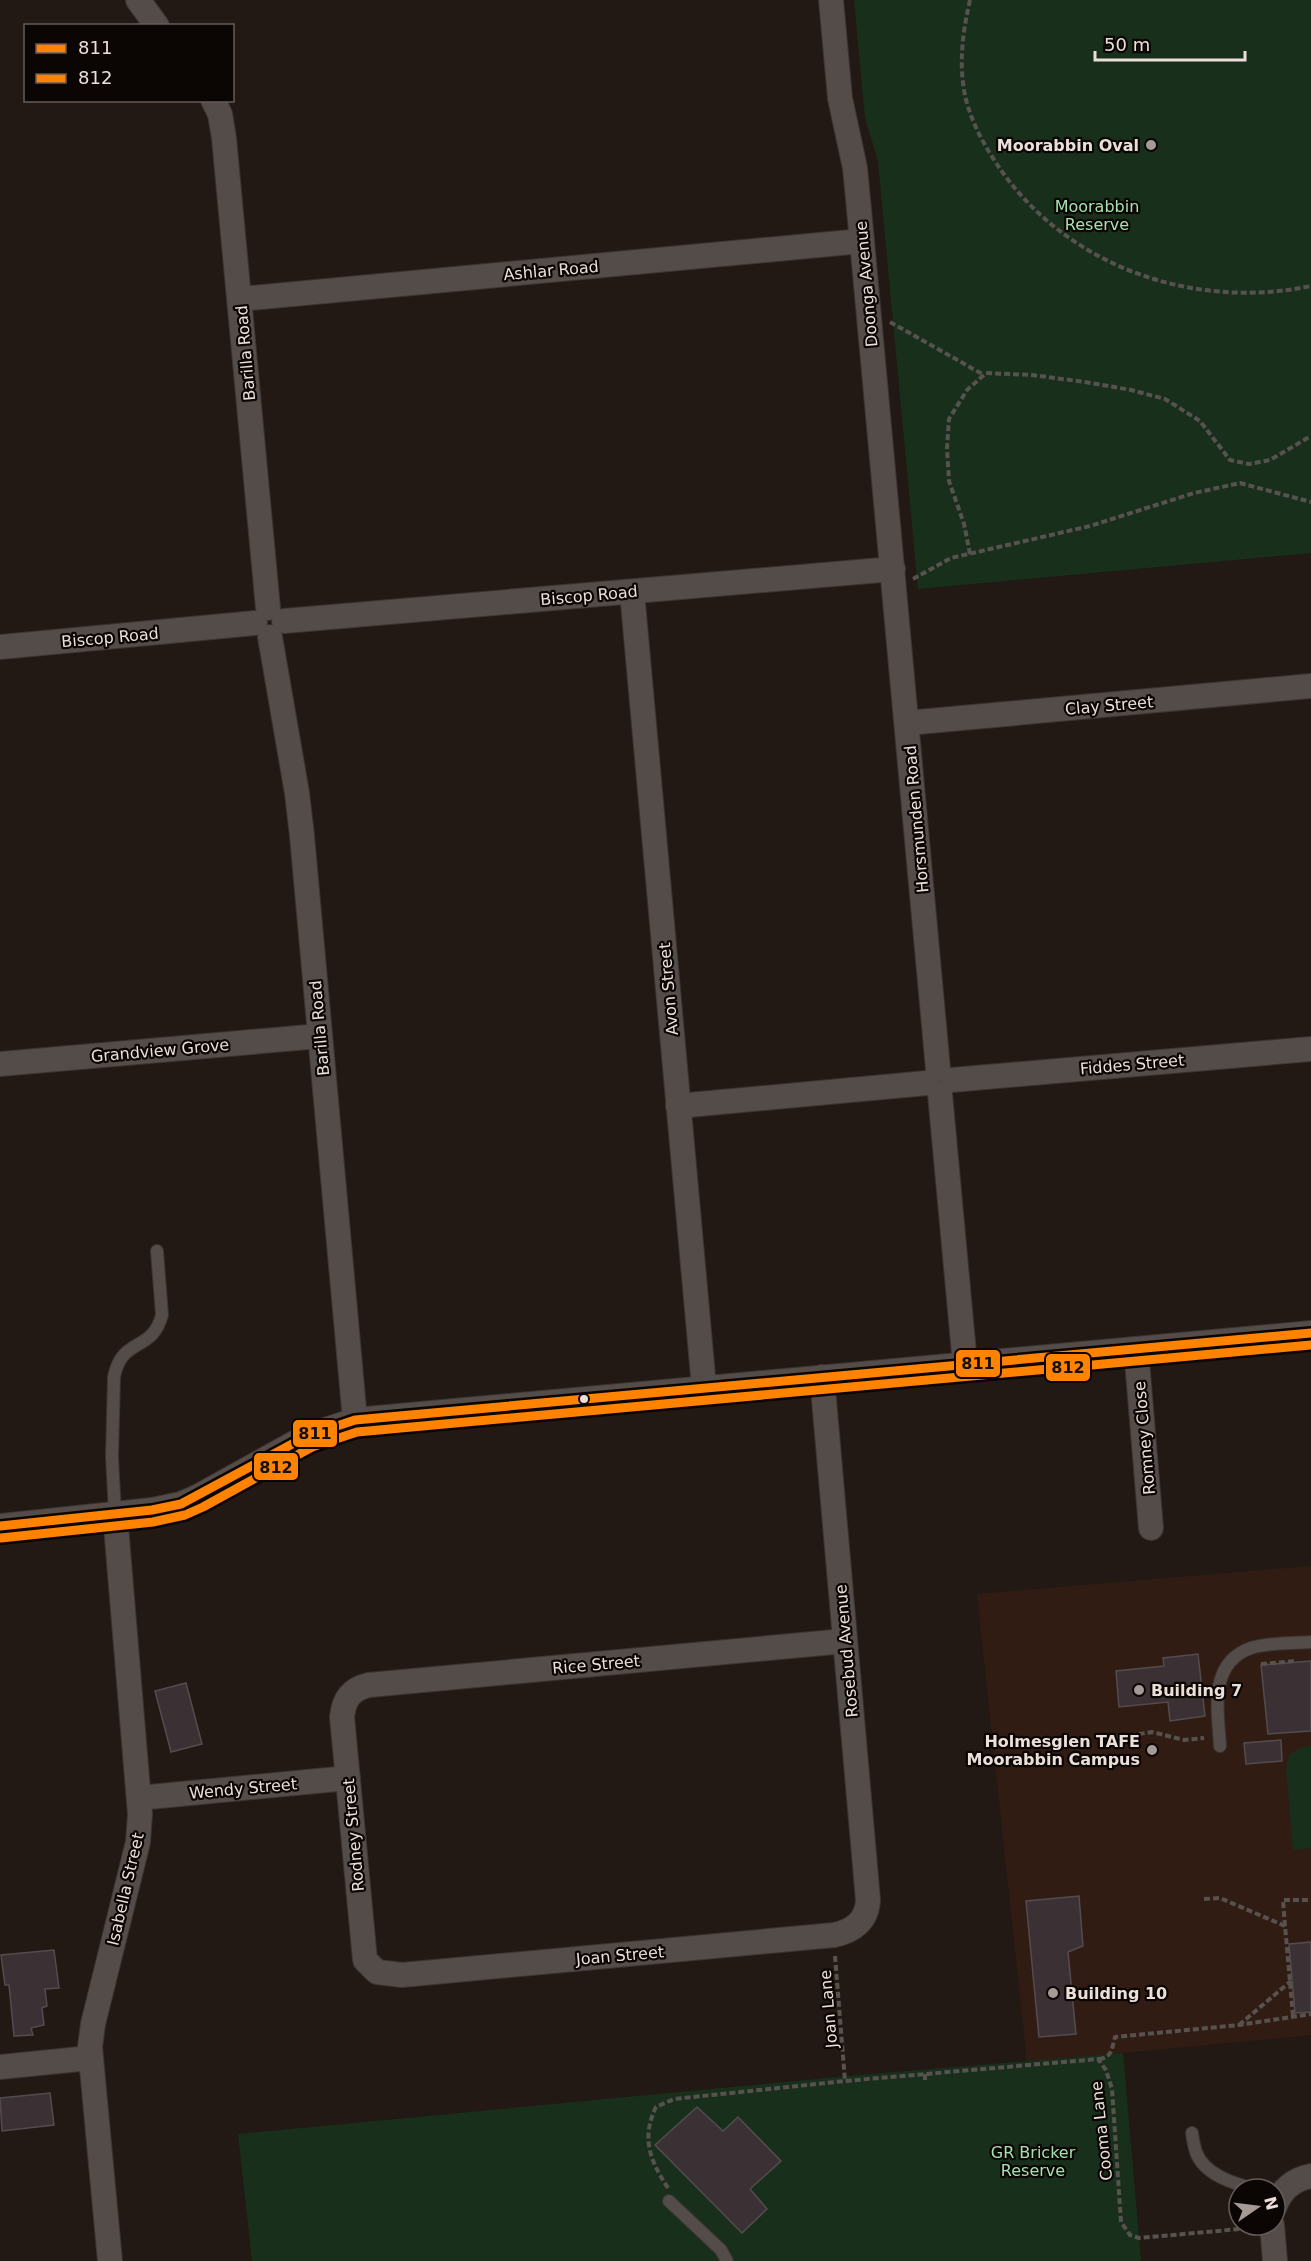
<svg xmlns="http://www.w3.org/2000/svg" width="1311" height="2261" viewBox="0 0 1311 2261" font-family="'DejaVu Sans',sans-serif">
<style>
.built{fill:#311c13}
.green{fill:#182f1c}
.building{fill:#3b3135;stroke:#534c4d;stroke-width:1.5}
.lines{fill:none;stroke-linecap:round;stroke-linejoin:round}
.lane-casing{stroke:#3c3432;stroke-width:14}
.street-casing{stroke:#3c3432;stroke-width:26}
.path{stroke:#58524f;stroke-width:4;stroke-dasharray:6 3;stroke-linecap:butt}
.lane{stroke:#544c49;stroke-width:12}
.street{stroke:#544c49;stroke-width:24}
.bus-1-casing{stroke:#0b0503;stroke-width:14}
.bus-2-casing{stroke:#0b0503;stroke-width:14}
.bus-1{stroke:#ff8200;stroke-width:9}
.bus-2{stroke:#ff8200;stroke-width:9}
.poi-dot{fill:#a59a95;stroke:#0b0503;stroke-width:2}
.bus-dot{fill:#ebdfda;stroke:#0b0503;stroke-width:2}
.labels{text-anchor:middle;stroke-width:4.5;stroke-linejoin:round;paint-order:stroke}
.poi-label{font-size:16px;font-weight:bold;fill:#ebdfda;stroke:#0b0503;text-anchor:end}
.park-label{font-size:16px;fill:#a3e1af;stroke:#0b0503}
.street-label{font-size:16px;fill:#ebdfda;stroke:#0b0503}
.line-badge{stroke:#0b0503;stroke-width:2}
.pale-badge-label{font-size:16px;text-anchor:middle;font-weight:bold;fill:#111}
</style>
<rect width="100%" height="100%" fill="#221915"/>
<polygon class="built" points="1311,1566 1311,2035 1027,2062 977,1594"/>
<g class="green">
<polygon points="854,0 1311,0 1311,553 918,589 878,161 865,118"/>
<polygon points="1311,1746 1311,1848 1293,1850 1286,1769 1289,1755 1302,1747"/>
<polygon points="1123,2053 1141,2261 252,2261 238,2134 848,2076"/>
</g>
<g class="building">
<polygon points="1198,1654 1205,1716 1170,1721 1168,1702 1119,1707 1116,1671 1164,1666 1163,1658"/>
<polygon points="1311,1661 1311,1731 1268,1734 1261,1665"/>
<polygon points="186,1683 202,1744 171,1752 155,1691"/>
<polygon points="1281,1740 1282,1761 1246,1764 1244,1743"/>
<polygon points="1079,1896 1083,1946 1068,1952 1076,2034 1039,2037 1026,1901"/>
<polygon points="1311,1942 1311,2012 1295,2013 1289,1944"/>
<polygon points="54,1950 59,1988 45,1989 47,2006 42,2008 44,2025 31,2028 33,2035 14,2036 9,1985 5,1985 1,1955"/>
<polygon points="50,2093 54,2125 2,2131 0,2098"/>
<polygon points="697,2107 723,2131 738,2117 781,2161 750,2189 767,2209 742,2233 655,2145"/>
</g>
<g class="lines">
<defs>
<g id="lane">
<path d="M115,1514L112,1457L114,1377C122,1336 152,1353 162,1315L157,1251"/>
<path d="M1220,1746C1218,1711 1208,1663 1251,1648C1269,1642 1292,1644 1311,1642"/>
<path d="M1192,2133C1193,2140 1194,2146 1196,2152C1204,2175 1235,2184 1255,2189"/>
<polyline points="669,2201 721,2250 727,2261"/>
</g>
<g id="street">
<polyline points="138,0 157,26"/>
<polyline points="831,0 840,98 855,168 862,241 938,1069"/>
<polyline points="213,100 220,114 224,138 268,608"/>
<polyline points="240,299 862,241"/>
<polyline points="632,592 704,1387"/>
<polyline points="284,621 893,569"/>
<polyline points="270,637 297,793 302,836 355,1420"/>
<polyline points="0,647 255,623"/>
<polyline points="907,723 1311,686"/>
<polyline points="0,1064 320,1036"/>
<polyline points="952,1080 1311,1049"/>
<polyline points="940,1094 965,1364"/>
<polyline points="678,1106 927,1083"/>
<polyline points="1136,1349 1151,1528"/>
<path d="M822,1377L868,1900C867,1921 853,1931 834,1935L402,1975L377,1972L365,1960L342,1717C344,1699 351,1689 369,1685L845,1641"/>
<polyline points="0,1526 152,1510 181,1504 197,1497 307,1436 355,1420 1311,1333"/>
<polyline points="139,1798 348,1778"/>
<polyline points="0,2067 90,2058"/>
<path d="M1275,2206C1281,2190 1294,2179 1311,2176"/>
<polyline points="1272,2225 1275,2261"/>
<polyline points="110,2261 90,2047 93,2024 138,1842 140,1814 115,1514"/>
</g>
</defs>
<use href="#lane" class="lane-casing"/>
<use href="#street" class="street-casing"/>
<g class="path">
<path d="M970,0C963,31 959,59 964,90C969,120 986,149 1003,173C1073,269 1196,310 1311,286"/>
<polyline points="890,322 984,375"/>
<polyline points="970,554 964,524 949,481 947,448 949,419 967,390 986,373 1032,375 1085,382 1131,390 1165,399 1200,421 1230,460 1249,464 1270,460 1311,436"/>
<polyline points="913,579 951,558 1090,526 1194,493 1240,483 1311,502"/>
<polyline points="1261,1664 1295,1661"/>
<polyline points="1112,1738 1152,1732 1184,1740 1204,1738"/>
<polyline points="1204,1899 1220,1898 1285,1926 1293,2016"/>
<polyline points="1285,1926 1283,1900 1311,1900"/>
<polyline points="835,1956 845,2081"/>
<polyline points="1239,2025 1291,1981"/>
<path d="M1099,2059C1112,2058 1112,2048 1115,2037L1239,2025L1311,2014"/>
<polyline points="925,2074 925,2083"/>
<path d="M668,2188C650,2161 641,2138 656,2107L674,2099L845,2081L1098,2059L1106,2070L1112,2089L1121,2222L1130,2235L1139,2238L1251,2228"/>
</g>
<use href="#lane" class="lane"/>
<use href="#street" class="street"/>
<defs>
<polyline id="bus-1" points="0,1526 152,1510 181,1504 307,1436 355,1420 1311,1333"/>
<polyline id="bus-2" points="1,1538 153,1522 185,1515 203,1507 312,1447 357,1432 1311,1345"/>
</defs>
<use href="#bus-1" class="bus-1-casing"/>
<use href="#bus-2" class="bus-2-casing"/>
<use href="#bus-1" class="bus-1"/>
<use href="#bus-2" class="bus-2"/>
</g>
<g class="poi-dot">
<circle cx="1151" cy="145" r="6"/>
<circle cx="1139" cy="1690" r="6"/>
<circle cx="1152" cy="1750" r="6"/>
<circle cx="1053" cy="1993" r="6"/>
</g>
<circle class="bus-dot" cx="584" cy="1399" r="5"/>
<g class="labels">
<g class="poi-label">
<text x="1139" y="151">Moorabbin Oval</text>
<text x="1151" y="1696" text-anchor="start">Building 7</text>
<text x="1140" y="1747">Holmesglen TAFE<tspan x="1140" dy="18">Moorabbin Campus</tspan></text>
<text x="1065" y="1999" text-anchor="start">Building 10</text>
</g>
<g class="park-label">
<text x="1097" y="212">Moorabbin<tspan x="1097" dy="18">Reserve</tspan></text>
<text x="1033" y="2158">GR Bricker<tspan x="1033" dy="18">Reserve</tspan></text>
</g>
<g class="street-label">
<text transform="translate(551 270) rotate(-5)" y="6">Ashlar Road</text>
<text transform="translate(866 284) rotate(-95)" y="6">Doonga Avenue</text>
<text transform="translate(245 353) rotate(-95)" y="6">Barilla Road</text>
<text transform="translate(589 595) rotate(-5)" y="6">Biscop Road</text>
<text transform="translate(110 637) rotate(-5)" y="6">Biscop Road</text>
<text transform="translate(1109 705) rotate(-5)" y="6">Clay Street</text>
<text transform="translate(916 819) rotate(-95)" y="6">Horsmunden Road</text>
<text transform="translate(668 989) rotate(-95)" y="6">Avon Street</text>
<text transform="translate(319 1028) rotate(-95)" y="6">Barilla Road</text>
<text transform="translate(160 1050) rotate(-5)" y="6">Grandview Grove</text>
<text transform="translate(1132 1064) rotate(-5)" y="6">Fiddes Street</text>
<text transform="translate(1144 1438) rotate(-95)" y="6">Romney Close</text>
<text transform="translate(846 1651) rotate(-95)" y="6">Rosebud Avenue</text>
<text transform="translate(596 1664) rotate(-5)" y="6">Rice Street</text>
<text transform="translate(243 1788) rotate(-5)" y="6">Wendy Street</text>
<text transform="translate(353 1835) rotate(-95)" y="6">Rodney Street</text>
<text transform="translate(125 1889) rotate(-77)" y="6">Isabella Street</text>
<text transform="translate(620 1955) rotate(-5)" y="6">Joan Street</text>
<text transform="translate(828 2009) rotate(-95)" y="6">Joan Lane</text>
<text transform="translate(1101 2131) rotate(-96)" y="6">Cooma Lane</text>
</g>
</g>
<g class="line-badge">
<rect x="955" y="1349" width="46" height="29" rx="6" fill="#ff8200"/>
<rect x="1045" y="1353" width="46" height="29" rx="6" fill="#ff8200"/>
<rect x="292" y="1419" width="46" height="29" rx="6" fill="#ff8200"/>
<rect x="253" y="1452" width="46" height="29" rx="6" fill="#ff8200"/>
</g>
<g class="pale-badge-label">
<text x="978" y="1369">811</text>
<text x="1068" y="1373">812</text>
<text x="315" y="1439">811</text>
<text x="276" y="1473">812</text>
</g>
<rect x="24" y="24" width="210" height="78" fill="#0b0503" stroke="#655c59" stroke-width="1.5"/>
<rect x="36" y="44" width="30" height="9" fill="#ff8200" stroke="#655c59" stroke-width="1.5"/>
<text x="78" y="54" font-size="18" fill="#ebdfda">811</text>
<rect x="36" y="74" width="30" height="9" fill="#ff8200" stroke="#655c59" stroke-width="1.5"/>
<text x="78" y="84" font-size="18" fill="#ebdfda">812</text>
<g transform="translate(1257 2207) rotate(76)"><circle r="28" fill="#0b0503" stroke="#655c59" stroke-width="1.5"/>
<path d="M0-4.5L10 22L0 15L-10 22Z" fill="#a59a95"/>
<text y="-9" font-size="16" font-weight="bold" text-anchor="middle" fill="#ebdfda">N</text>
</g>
<path d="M1095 51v9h150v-9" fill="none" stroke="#ebdfda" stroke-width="3"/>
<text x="1104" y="51" font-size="18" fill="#ebdfda" stroke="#0b0503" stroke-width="4.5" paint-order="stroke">50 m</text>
</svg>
